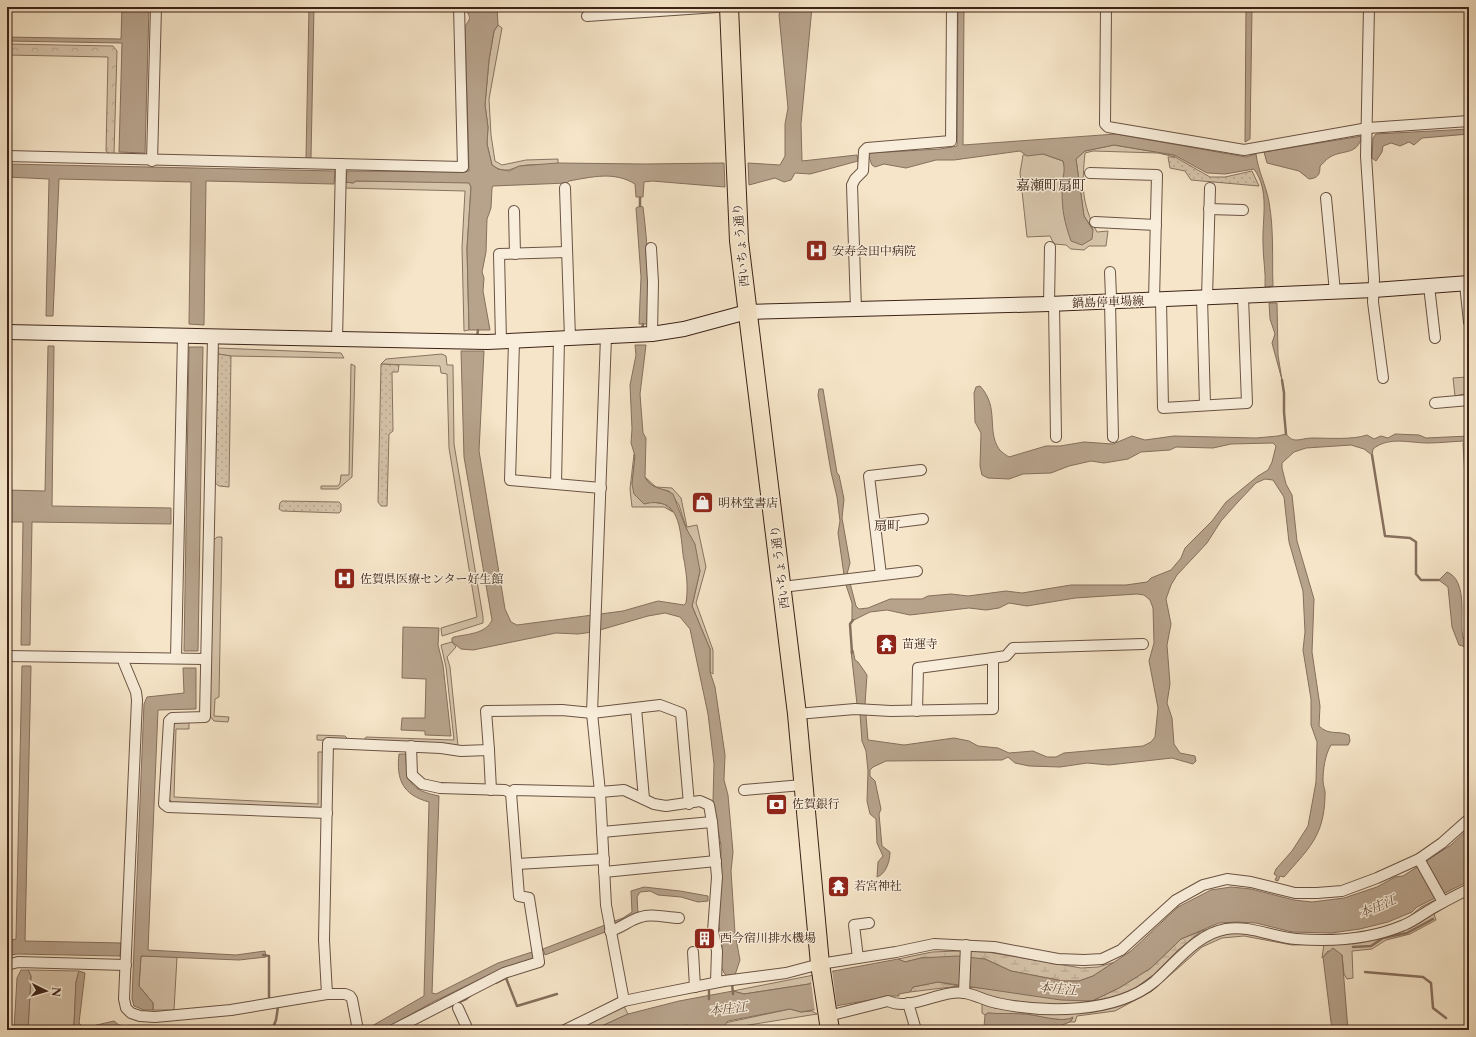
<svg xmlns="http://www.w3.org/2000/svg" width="1476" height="1037" viewBox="0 0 1476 1037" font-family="'Libre Caslon Text','Noto Serif JP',serif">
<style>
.green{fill:#d6c4aa;stroke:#897360}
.forest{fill:url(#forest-crowns);stroke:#897360}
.wetland{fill:url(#wetland-marsh);stroke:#897360}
.garden{fill:url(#garden-dots);stroke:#897360}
.water{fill:#b7a38c;stroke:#866f5d}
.pier{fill:#f6e5c8}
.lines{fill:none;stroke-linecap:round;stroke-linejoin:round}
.stream{stroke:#866f5d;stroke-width:2.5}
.street-casing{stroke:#6a5343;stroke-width:12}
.secondary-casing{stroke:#3c2217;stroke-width:16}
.highway-casing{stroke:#3c2217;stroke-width:20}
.street{stroke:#f9eedb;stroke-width:10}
.secondary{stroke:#f9eedb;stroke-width:14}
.highway{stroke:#f6e5c8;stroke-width:18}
.labels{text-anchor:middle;stroke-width:3;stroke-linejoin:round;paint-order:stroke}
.street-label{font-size:12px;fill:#3c2217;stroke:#f9eedb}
.poi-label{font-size:12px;fill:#3c2217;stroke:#f9eedb;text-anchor:start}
.neighbourhood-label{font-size:13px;fill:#3c2217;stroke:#f9eedb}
.water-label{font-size:13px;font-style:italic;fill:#674f40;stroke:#f9eedb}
.quarter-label{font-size:14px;fill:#3c2217;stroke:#f9eedb}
</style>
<defs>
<pattern id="forest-crowns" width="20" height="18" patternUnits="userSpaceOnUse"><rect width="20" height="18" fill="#d6c4aa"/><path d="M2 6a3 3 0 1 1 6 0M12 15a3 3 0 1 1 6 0" fill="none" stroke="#b9a892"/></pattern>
<pattern id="wetland-marsh" width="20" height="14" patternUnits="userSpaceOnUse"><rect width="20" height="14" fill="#d6c4aa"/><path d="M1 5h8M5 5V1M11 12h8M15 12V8" fill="none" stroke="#b9a892"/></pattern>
<pattern id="garden-dots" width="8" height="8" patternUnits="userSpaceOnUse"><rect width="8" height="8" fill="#d6c4aa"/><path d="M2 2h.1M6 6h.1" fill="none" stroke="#b9a892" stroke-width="1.8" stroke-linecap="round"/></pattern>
</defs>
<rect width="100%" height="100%" fill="#f6e5c8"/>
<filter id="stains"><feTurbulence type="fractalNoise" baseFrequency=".005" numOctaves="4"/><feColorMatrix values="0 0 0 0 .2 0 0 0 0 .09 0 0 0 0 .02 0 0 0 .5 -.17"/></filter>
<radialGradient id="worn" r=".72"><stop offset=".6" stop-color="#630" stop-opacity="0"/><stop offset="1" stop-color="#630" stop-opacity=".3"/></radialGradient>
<g class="green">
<path d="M498,25L502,28L489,99L491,135L495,161L502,165L526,160L558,159V163L554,165C546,165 537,164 528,165C512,166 507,176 492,165L487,144L488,127L485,105L489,60L494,31Z"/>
<path d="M1114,145L1174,155L1175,157L1158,153L1093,151L1085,153C1082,185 1081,203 1097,232L1108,231L1106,246H1089L1084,250L1071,249L1066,245L1054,244L1050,236L1027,237L1020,173L1023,155L1043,154L1063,161L1065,169L1062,187L1093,230L1084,216L1076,159L1085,151Z"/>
<polygon points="356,181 469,182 471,187 467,248 469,330 464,331 462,247 465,191 344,188 346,182 353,183"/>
<polygon points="218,348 341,353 344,358 231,356 218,354"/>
<polygon points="442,354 446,356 447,365 453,365 454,444 483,617 483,623 442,636 441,628 477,617 449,448 447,374 441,373 440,366 381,364 386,359"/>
<polygon points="351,364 355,366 352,477 338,489 321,489 321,486 338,486 340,483 341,475 349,475"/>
<polygon points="1467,377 1469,393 1455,396 1453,378"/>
<polygon points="1463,443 1469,443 1469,548"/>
<polygon points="634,454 635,456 632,484 652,502 664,504 673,512 664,507 632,507 630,489"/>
<path d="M645,477L656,487L672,488L681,498L687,527L697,525L706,567L696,603L713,650V674L710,672V649L692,606L700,571L679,505L669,491C659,489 650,487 645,477Z"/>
<polygon points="217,537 222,537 219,697 215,699 214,716 229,717 228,722 214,721 210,716 213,541"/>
<polygon points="452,642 456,647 447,657 450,667 458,746 363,742 366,737 454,740 446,667 441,645"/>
<polygon points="177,722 189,722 189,729 176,729 174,797 318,804 318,752 324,752 324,807 321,809 173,803 168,798 171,728"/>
<polygon points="317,735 345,736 350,741 317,740"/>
<path d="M1469,883V893L1434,914L1436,920L1410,934L1386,940L1372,949L1352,951L1353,978L1347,979L1344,974L1342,955L1328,951L1322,958L1324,944L1292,945L1244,936L1222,938L1202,947L1152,991L1115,1011L1077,1016L1075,1022H1070L1073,1018C1060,1023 1037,1015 1023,1014C1020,1014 1017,1015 1014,1015C1005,1015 997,1014 988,1013L985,1015L982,1013V1003L970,987L1014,991L1134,989L1153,975L1177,951L1201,931L1231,925L1294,935L1320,937L1357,936L1403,922L1421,907Z"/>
<polygon points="141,956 177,957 174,1010 153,1010 153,1003 139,986"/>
<polygon points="28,970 79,971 76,982 74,1024 72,1030 28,1030 31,976"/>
<polygon points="834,971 809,984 744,994 733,991"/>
<polygon points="619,997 628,1014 593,1030 560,1030"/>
<polygon points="790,1009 801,1012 812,1011 817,1014 718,1030 663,1030 687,1025 697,1029"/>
</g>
<polygon class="forest" points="7,44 113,46 117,51 114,154 110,154 106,151 108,57 7,55"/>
<g class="wetland">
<polygon points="1201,931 1177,951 1153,975 1134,989 1112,998 1092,1001 1119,988 1151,968 1181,939"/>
<polygon points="958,951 988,952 1081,968 1098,967 1115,962 1093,976 1079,981 1063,981 1011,971 985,959 921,958 905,962 898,959 932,952"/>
<polygon points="938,982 959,986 910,992 913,987"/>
</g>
<g class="garden">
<polygon points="1168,157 1175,157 1210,177 1225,177 1252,171 1259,186 1191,180 1185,171 1170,168"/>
<polygon points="218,354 231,356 229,487 219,486 215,483"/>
<polygon points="381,364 399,365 398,372 392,372 393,431 389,434 387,506 381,506 378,502"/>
<polygon points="282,501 339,502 341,504 341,511 339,513 282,511 279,509 280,503"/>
</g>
<g class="water">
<polygon points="122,7 149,7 145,153 119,152 122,43 7,41 7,37 121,39"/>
<polygon points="309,7 314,7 311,158 306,158"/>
<path d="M465,7H497L498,25L494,31L489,60L485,105L488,127L487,144L492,165L498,169L509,171L519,166L558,163L644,164L724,163L725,187L652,181L644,182L643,197H636L635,184C614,171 592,177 569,181L567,183L493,186L492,188L491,208L487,219L486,252L482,272L484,278L483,291L490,330H469L467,248L471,187L469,183L356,181L353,183L346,182L347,171L464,172L469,171C468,122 466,74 465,26C474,15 467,16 465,7Z"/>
<polygon points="781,7 812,7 801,124 802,161 857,155 858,161 810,174 795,173 791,180 784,182 775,178 749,185 748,163 780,165 785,156 785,124 788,108 779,15"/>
<path d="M958,7H964L963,145L1116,134L1246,157L1256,154C1258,171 1266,185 1269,202C1274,230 1272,258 1273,286L1265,287C1266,272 1263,259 1263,244C1262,218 1270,191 1254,169L1225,174L1207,173L1174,155L1114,145L1085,151L1076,159L1084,216L1093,230L1092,239L1082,245L1071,241C1064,221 1062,210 1062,189C1062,179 1066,171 1063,161L1043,154L1027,156L1020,151L954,160H936L906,168L884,164L875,167L872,165L868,155L870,153L940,149L957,146Z"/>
<polygon points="1246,7 1252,7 1250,139 1245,142"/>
<polygon points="1469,129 1469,134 1422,138 1414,145 1409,142 1400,146 1391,143 1383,146 1382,152 1376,161 1372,158 1373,138 1376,134"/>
<path d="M1362,136C1357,156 1344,149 1330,157C1326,159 1323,164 1320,166C1320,175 1318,178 1309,179L1299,171L1267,163L1264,152Z"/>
<polygon points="7,164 335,171 334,184 206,181 204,325 189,324 191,182 59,179 53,316 46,316 49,179 7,177"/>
<path d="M640,206L643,207C648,247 650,283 648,324H639L641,277L636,208Z"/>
<polygon points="1269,303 1277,303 1278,355 1282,380 1272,343 1275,334 1270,319"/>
<path d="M635,345H646L640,394L643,433L646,438L645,477C651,490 663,487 673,494L686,528L695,544L700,571L692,606L710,649V672L715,687L725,755L724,780L728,795L733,852L731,871L735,933L740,960L735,975L727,976L724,973L721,966L722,943L719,926L721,846L713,800L714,764L708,714L690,629L680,617L665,613L648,616L593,632L578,634L556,633L473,650L461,649L452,642V638L454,637C467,634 486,634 492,620L464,457L461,351H484L479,451L505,609L511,622L517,625L623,611L658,601L684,605L686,603C688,590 687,578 685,566C685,562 683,558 683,554C680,529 680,495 644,504L634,494L632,484L635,456L631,443L632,429L630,385L636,355Z"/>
<polygon points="48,346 54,346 52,506 171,508 171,524 32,522 30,645 21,645 23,522 7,522 7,490 45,491"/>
<polygon points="189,347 203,347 198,651 184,651"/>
<path d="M980,386C1000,408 986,429 999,449C1001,452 1006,455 1009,457L1046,446H1060L1084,442L1113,444L1132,436L1145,440L1174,436L1256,438L1278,436L1286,434C1289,437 1291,440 1296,440C1301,440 1306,438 1312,438C1328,438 1353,440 1367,435L1374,439L1381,436L1388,438L1395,434L1419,435L1426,438L1469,436V441C1455,441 1441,443 1428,443C1409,443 1389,436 1373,449L1372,455L1364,449L1351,445L1306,448L1294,452L1282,463V468L1286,484L1292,495L1297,541L1314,599L1312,652L1320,706L1319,726C1329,736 1338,730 1349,735L1350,741L1348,745H1331C1325,755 1323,769 1323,781C1323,786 1326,791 1325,796C1324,837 1308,849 1284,877L1280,876L1278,881L1275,880L1277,876L1274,874L1276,869L1292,851L1308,826L1316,782L1317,742L1311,725V699L1303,650L1305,632L1303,591L1289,542L1284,497L1273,480L1265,479L1256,483L1237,503L1221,521L1207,543L1177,575L1171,585L1166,599L1171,624L1167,645L1170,684L1167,703L1172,718L1174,744L1180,753L1195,756L1196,761L1193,764L1172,758L1109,765L1087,763L1060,767L1029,766L1015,763L1008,757L1002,760L886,761L873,767L870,770V776L875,781L881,809L879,814L882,846L890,852C890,861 886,874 877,877L878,862L883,856L877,843L876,819L870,814L867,801L868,771L866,751L862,741L860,714L857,704L851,651L853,650L855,660L858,662L867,675L865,704L868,740L904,745L954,738L969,741L978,746L998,748L1009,753L1033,751L1047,757H1056L1064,753L1143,746L1151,742L1155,737L1158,708L1149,661L1154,643L1153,608L1150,600L1144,595L1137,594L1075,598L1027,606L1009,603L999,608L986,610L969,608L910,615L887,610L870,612L852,621V603L845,582L838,533L840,521L837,497L831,472L818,395L819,389H823L837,473L839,475L844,499L842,518L850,563L847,574V581L850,583L856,606L859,609L868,608L890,599H922L928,596L951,594L968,596L1006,591L1022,593L1071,585H1126L1147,582L1151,578L1171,570L1181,558L1185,548L1212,521L1226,502L1258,476L1268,470L1272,462L1276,446L1273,443L1231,444L1213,448L1176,447L1170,450L1141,452L1128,459L1104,463L1091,461L1069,466L1051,473L1023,474L1009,479L988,478L982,475L980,466L981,433L975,422L974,393L976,387Z"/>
<path d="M1447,572C1469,581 1459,621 1463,638L1469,640V648L1459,645L1452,627L1448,587L1439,580Z"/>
<polygon points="403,627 439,628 438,645 443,665 451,736 425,735 425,731 401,730 402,718 425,718 426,679 402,678"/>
<polygon points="22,666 31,666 25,941 121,943 120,956 17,954 7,956 7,941 16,939"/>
<polygon points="183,668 196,668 196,709 158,710 148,950 236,955 265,951 266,957 239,960 141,956 139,986 153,1003 153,1010 144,1010 134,1006 132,999 144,704 147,697 184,693"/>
<path d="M399,754H406C406,782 410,790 439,796L432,993L436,994L498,963L532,952L534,958L501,969L433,1002L383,1030H365L424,996L429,802C403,795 396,780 399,754Z"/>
<polygon points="1469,828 1469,881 1417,907 1412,912 1388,922 1360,929 1331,933 1292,932 1256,923 1237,922 1219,923 1181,939 1151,968 1119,988 1092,1001 1061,1000 938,982 913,987 910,992 899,994 899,996 893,996 801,1012 790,1009 728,1021 724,1026 697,1029 687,1025 663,1030 593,1030 628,1014 679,1001 733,991 744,994 809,984 834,971 898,959 905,962 921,958 957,956 985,959 1011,971 1063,981 1079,981 1093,976 1131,951 1178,907 1211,890 1231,887 1251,889 1294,900 1312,902 1344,898 1377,887 1395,877 1403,876 1451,845"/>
<polygon points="644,887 680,891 708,896 708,901 698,902 681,897 658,895 650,891 640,892 637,897 638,913 613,926 612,922 623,918 632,912 631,891"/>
<polygon points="605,925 605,932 545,955 543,949"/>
<polygon points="1333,948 1342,955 1348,1030 1332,1030 1323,957"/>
<polygon points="21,970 28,970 31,976 28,1030 14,1030 17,978"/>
<polygon points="79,971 85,973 79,1023 84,1028 114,1021 119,1025 129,1026 113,1030 72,1030 74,1024 76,982"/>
<path d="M988,1013C1000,1014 1011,1013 1022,1014C1036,1014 1062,1024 1073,1017L1070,1022L1062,1025L1057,1030H979L984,1027L985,1015Z"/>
</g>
<polygon class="pier" points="832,970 837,1008 815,1012 811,981"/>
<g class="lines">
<g class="stream">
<polyline points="640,198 640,206"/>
<polyline points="642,331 643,324"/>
<polyline points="477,337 478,330"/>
<polyline points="1282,380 1284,393 1284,412 1286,434"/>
<polyline points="1372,455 1385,536 1410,538 1416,542 1416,574 1421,580 1439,580"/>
<polyline points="852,653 850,624 853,620"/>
<polyline points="1353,947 1371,946 1383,938 1407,933 1433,919"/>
<polyline points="263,955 269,956 269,1000"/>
<polyline points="1365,972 1423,977 1431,983 1433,1008 1446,1018"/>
<polyline points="496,983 506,978 517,1006 557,994"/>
<polyline points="732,983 733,994"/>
<polyline points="709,991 709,999"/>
<polyline points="448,1007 466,999 472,994"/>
<polyline points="129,1026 153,1026 155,1030"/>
<polyline points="272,1030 276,1020 278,1007"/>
</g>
<defs>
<g id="street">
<polyline points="1106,7 1105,124 1108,127 1244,150 1368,128 1469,121"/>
<polyline points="1369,7 1366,156 1374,279 1373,302 1383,378"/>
<polyline points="587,16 717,7"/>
<polyline points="7,156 463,167 459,7"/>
<polyline points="152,161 156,7"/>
<polyline points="1090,173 1157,175 1154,300"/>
<polyline points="565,188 570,338"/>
<polyline points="1326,198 1335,292"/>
<polyline points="1209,209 1243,210"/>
<polyline points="514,211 515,254"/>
<polyline points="1095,222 1156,225"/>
<polyline points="651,248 653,282 652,334"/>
<polyline points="1110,272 1111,297 1110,302 1113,437"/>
<polyline points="1465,284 1469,322"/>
<polyline points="1429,286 1435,338"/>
<polyline points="1202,298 1205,405"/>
<polyline points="1207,298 1210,188"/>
<polyline points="1161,300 1163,408 1247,403 1243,297"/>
<polyline points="1049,304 1050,247"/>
<polyline points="1054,304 1056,437"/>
<polyline points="856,309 852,185 855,179 863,171 864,151 867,148 951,141 952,7"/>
<polyline points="213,337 205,717 172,718 169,721 164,804 168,807 327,813"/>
<polyline points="606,337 592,713 600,792 606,905 624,1001"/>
<polyline points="337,340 341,164"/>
<polyline points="501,341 499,254 567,252"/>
<polyline points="514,341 510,480 601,488"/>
<polyline points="1435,403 1469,400"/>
<polyline points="556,483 559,339"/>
<polyline points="875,525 923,519"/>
<polyline points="881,575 869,476 921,470"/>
<polyline points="782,587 917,571"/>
<polyline points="7,656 205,659"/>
<polyline points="124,658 124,663 136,692 137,700 124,999 126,1008 131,1013 140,1016 155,1017 231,1010 327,994 345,994 350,996 352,999 358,1030"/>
<polyline points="176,658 183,336"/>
<polyline points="636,708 644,799"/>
<polyline points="917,711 918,668 993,658"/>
<polyline points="797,714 855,709 891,711 993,709 993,658 1006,656 1013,648 1143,644"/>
<polyline points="489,750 491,790"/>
<polyline points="744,790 802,785"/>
<polyline points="511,793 514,790 600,792 624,790 654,804 666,806 700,801 709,805 712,822 717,877 713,931 717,951 716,982"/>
<polyline points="602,832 712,822"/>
<polyline points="1419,859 1443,902"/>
<polyline points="517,864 604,859"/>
<polyline points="604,872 716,861"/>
<path d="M610,931C622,928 629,920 641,917C651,913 668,918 679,918"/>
<polyline points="693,952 695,987"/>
<polyline points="858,958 854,925 869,923"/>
<polyline points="7,965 18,962 126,965"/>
<polyline points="964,993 966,945"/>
<polyline points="327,994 324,940 328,743 441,748 461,751 489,750 486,711 562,710 592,713 660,705 681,713 689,804"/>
<polyline points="908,1003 916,1030"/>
<polyline points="458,1008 468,1030"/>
<path d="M828,1016L888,1001C910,1012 941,989 965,993C976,995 986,1001 997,1003C1044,1013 1115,1014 1154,982C1175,964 1196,934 1226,929C1250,925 1272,937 1296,939C1333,942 1369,940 1404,925C1414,921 1424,913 1433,908C1445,901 1457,895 1469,889"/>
<polyline points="393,1030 504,973 539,962 529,898 519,896 511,793 505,790 440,788 422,784 412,775 411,746"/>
<polyline points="565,1030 624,1001 643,997 724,981 786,973 820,964 896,952 934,944 994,947 1058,959 1084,960 1102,959 1121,950 1176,900 1203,885 1227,879 1251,882 1295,893 1317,893 1342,891 1377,878 1419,859 1442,843 1469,819"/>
</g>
<polyline id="secondary" points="7,332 487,342 652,334 684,329 747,312 1049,304 1374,290 1469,283"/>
<polyline id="highway" points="729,7 739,241 797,714 820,964 830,1030"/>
</defs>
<use href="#street" class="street-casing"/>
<use href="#secondary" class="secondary-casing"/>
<use href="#highway" class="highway-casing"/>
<use href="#street" class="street"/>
<use href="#secondary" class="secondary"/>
<use href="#highway" class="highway"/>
</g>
<defs>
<symbol id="hospital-square" viewBox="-11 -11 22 22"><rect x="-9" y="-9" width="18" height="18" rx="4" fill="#8f2418" stroke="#f9eedb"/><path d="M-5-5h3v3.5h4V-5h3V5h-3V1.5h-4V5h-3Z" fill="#fff"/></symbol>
<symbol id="shop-square" viewBox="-11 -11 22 22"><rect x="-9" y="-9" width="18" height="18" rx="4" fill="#8f2418" stroke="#f9eedb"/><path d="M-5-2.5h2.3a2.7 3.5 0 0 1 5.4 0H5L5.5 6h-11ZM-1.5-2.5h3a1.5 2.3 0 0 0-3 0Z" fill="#fff"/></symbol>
<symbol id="temple-square" viewBox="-11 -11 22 22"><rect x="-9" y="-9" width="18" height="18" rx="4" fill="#8f2418" stroke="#f9eedb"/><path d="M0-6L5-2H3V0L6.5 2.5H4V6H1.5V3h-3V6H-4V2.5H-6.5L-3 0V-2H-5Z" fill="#fff"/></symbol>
<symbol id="bank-square" viewBox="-11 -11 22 22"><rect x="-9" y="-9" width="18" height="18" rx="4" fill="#8f2418" stroke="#f9eedb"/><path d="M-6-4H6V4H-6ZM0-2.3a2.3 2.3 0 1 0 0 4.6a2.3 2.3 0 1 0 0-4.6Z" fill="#fff"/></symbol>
<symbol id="building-square" viewBox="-11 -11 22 22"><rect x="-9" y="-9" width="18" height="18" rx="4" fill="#8f2418" stroke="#f9eedb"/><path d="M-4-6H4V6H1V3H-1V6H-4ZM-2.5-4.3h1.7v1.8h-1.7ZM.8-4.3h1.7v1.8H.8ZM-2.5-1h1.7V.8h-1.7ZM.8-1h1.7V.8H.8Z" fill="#fff"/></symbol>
</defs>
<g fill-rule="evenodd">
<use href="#hospital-square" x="804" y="238" width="25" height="25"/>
<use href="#shop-square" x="690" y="490" width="25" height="25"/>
<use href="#hospital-square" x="332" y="566" width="25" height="25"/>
<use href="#temple-square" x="874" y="632" width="25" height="25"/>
<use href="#bank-square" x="764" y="792" width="25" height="25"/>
<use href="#temple-square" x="826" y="874" width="25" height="25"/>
<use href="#building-square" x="692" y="926" width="25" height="25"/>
</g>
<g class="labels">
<g class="street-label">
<text transform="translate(741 245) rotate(-95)" y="4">西いちょう通り</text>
<text transform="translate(1108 302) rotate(-2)" y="4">鍋島停車場線</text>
<text transform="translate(780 567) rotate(-97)" y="4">西いちょう通り</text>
</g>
<g class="poi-label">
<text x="832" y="255">安寿会田中病院</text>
<text x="718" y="507">明林堂書店</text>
<text x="360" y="583">佐賀県医療センター好生館</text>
<text x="902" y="648">苗運寺</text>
<text x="792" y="808">佐賀銀行</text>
<text x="854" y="890">若宮神社</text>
<text x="720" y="942">西今宿川排水機場</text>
</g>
<g class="neighbourhood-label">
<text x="887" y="530">扇町</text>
</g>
<g class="water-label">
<text transform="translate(1377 906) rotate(-23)" y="5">本庄江</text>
<text transform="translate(1058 988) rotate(6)" y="5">本庄江</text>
<text transform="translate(728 1008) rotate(-6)" y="5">本庄江</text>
</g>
<g class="quarter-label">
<text x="1051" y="190">嘉瀬町扇町</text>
</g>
</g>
<rect width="1476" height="1037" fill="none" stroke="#f6e5c8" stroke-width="24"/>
<rect x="8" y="8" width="1460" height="1021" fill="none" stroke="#3c2217" stroke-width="2"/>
<rect x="12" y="12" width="1452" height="1013" fill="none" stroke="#3c2217"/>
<g transform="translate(46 991) rotate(95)" stroke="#f9eedb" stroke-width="3" paint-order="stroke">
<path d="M0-3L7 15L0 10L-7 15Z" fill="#3c2217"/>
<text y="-6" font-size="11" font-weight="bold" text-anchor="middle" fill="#3c2217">N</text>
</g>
<rect width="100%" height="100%" filter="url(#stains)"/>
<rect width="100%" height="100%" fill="url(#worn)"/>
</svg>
